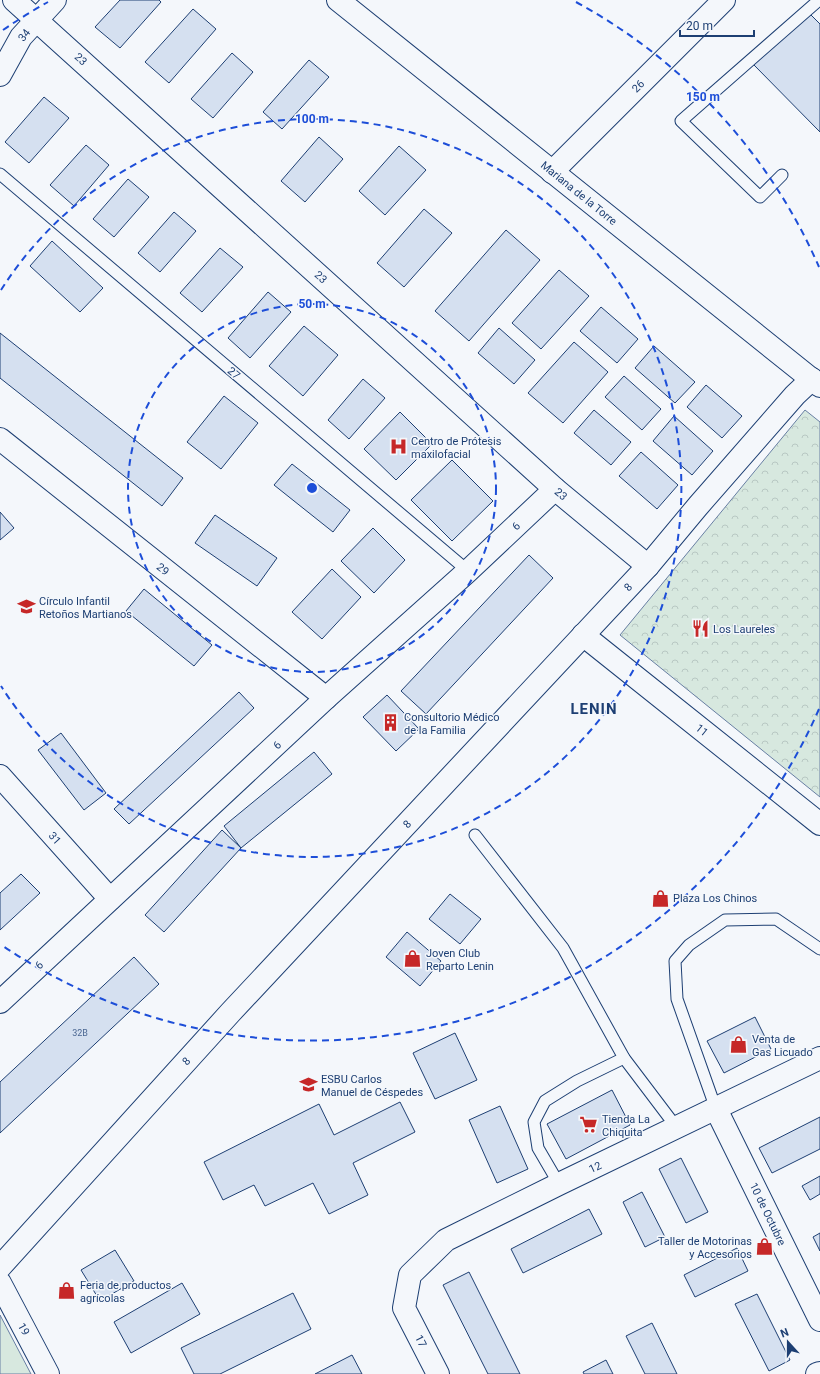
<svg xmlns="http://www.w3.org/2000/svg" width="820" height="1374" viewBox="0 0 820 1374" font-family="Roboto,sans-serif">
<style>
.grass{fill:#d7e8df;stroke:#687fa3}
.forest{fill:url(#forest-crowns);stroke:#687fa3}
.building{fill:#d5e0f0;stroke:#1d3f73}
.lines{fill:none;stroke-linecap:round;stroke-linejoin:round}
.service-casing{stroke:#1d3f73;stroke-width:13}
.minor-casing{stroke:#1d3f73;stroke-width:24}
.tertiary-casing{stroke:#1d3f73;stroke-width:24}
.service{stroke:#f4f7fb;stroke-width:11}
.minor{stroke:#f4f7fb;stroke-width:22}
.tertiary{stroke:#f4f7fb;stroke-width:22}
.ring{fill:none;stroke:#1d4ed8;stroke-width:2;stroke-dasharray:7 5}
.labels{text-anchor:middle;stroke-width:3;stroke-linejoin:round;paint-order:stroke}
.number-label{font-size:9px;fill:#4b6792}
.street-label{font-size:11px;fill:#1d3f73;stroke:#f4f7fb}
.poi-label{font-size:11px;fill:#1d3f73;stroke:#f4f7fb;text-anchor:start}
.district-label{font-size:15px;font-weight:bold;letter-spacing:1px;fill:#1d3f73;stroke:#f4f7fb}
.centre{fill:#1d4ed8;stroke:#f4f7fb;stroke-width:2}
.ring-label{font-size:12px;text-anchor:middle;font-weight:bold;fill:#1d4ed8;stroke:#f4f7fb;stroke-width:3;stroke-linejoin:round;paint-order:stroke}
</style>
<defs>
<pattern id="forest-crowns" width="20" height="18" patternUnits="userSpaceOnUse"><rect width="20" height="18" fill="#d7e8df"/><path d="M2 6a3 3 0 1 1 6 0M12 15a3 3 0 1 1 6 0" fill="none" stroke="#b8c8c3"/></pattern>
</defs>
<rect width="100%" height="100%" fill="#f4f7fb"/>
<polygon class="grass" points="0,1315 31,1374 0,1374"/>
<polygon class="forest" points="805,410 820,422 820,797 620,635"/>
<g class="building">
<polygon points="120,0 159,0 161,2 120,48 95,27"/>
<polygon points="193,9 216,29 169,83 145,62"/>
<polygon points="807,11 820,24 820,132 753,64"/>
<polygon points="232,53 253,72 213,118 191,99"/>
<polygon points="309,60 329,77 282,129 263,112"/>
<polygon points="44,97 69,118 29,163 5,142"/>
<polygon points="319,137 343,159 305,202 281,181"/>
<polygon points="86,145 109,165 74,206 50,185"/>
<polygon points="399,146 426,170 385,215 359,191"/>
<polygon points="128,179 149,197 114,237 93,219"/>
<polygon points="424,209 452,233 404,287 377,263"/>
<polygon points="174,212 196,231 160,272 138,253"/>
<polygon points="506,230 540,260 469,341 435,311"/>
<polygon points="52,241 103,288 80,312 30,266"/>
<polygon points="220,248 243,267 202,312 180,293"/>
<polygon points="559,270 589,296 541,349 512,323"/>
<polygon points="268,292 291,312 250,358 228,338"/>
<polygon points="601,307 638,339 617,363 580,331"/>
<polygon points="304,326 338,355 303,396 269,366"/>
<polygon points="499,328 535,360 514,384 478,353"/>
<polygon points="0,333 183,478 162,506 0,378"/>
<polygon points="574,342 608,372 563,423 528,393"/>
<polygon points="654,346 695,382 675,403 635,368"/>
<polygon points="624,376 661,409 642,430 605,397"/>
<polygon points="363,379 385,398 349,439 328,420"/>
<polygon points="706,385 742,416 722,438 687,407"/>
<polygon points="224,396 258,423 221,469 187,442"/>
<polygon points="594,410 631,442 611,465 574,433"/>
<polygon points="400,412 432,444 396,480 364,449"/>
<polygon points="674,416 713,451 692,475 653,441"/>
<polygon points="641,452 678,485 657,509 619,476"/>
<polygon points="452,460 493,501 452,541 411,500"/>
<polygon points="292,464 350,510 333,532 274,485"/>
<polygon points="0,512 14,528 0,540"/>
<polygon points="215,515 277,558 257,586 195,543"/>
<polygon points="373,528 405,560 374,593 341,561"/>
<polygon points="529,555 553,578 426,714 401,691"/>
<polygon points="332,569 361,597 322,639 292,612"/>
<polygon points="144,589 212,645 194,666 126,611"/>
<polygon points="239,692 254,708 129,824 114,809"/>
<polygon points="387,695 419,729 396,751 363,717"/>
<polygon points="61,733 106,793 84,810 38,750"/>
<polygon points="314,752 332,774 241,848 224,826"/>
<polygon points="222,830 241,848 164,932 145,915"/>
<polygon points="21,874 40,893 0,930 0,893"/>
<polygon points="450,894 481,919 460,944 429,919"/>
<polygon points="407,932 441,961 420,986 386,957"/>
<polygon points="134,957 159,984 0,1133 0,1082"/>
<polygon points="755,1017 771,1049 724,1073 707,1041"/>
<polygon points="455,1033 477,1080 435,1099 413,1053"/>
<polygon points="612,1090 630,1125 566,1159 547,1124"/>
<polygon points="400,1102 415,1132 353,1163 368,1195 329,1214 313,1183 265,1206 254,1185 223,1200 204,1162 319,1104 334,1135"/>
<polygon points="500,1106 528,1169 497,1183 469,1120"/>
<polygon points="820,1117 820,1149 772,1173 759,1148"/>
<polygon points="681,1158 708,1212 686,1223 659,1169"/>
<polygon points="820,1176 820,1194 810,1200 802,1186"/>
<polygon points="642,1192 665,1237 645,1247 623,1202"/>
<polygon points="589,1209 602,1234 523,1273 511,1249"/>
<polygon points="820,1233 820,1251 813,1237"/>
<polygon points="737,1248 748,1271 695,1297 684,1275"/>
<polygon points="115,1250 134,1281 100,1301 81,1270"/>
<polygon points="469,1272 520,1374 488,1374 443,1285"/>
<polygon points="182,1283 200,1314 131,1353 114,1322"/>
<polygon points="293,1293 311,1329 220,1374 194,1374 181,1348"/>
<polygon points="757,1294 790,1360 769,1371 735,1304"/>
<polygon points="652,1323 677,1374 645,1374 626,1336"/>
<polygon points="352,1355 362,1374 315,1374"/>
<polygon points="606,1360 613,1374 584,1374 583,1372"/>
</g>
<g class="lines">
<defs>
<g id="service">
<polyline points="0,174 468,571"/>
<polyline points="782,175 760,197 681,121 819,0"/>
<polyline points="475,835 563,948 624,1058 677,1128"/>
<polyline points="716,1109 677,999 675,961 689,945 725,920 776,919 820,949"/>
<polyline points="559,1184 538,1148 534,1122 545,1101 577,1081 624,1058"/>
</g>
<g id="minor">
<polyline points="14,0 555,489 648,566"/>
<polyline points="0,75 21,37 55,0"/>
<polyline points="0,439 326,698"/>
<polyline points="583,635 820,824"/>
<polyline points="0,776 110,899"/>
<polyline points="0,1002 326,698 468,571 555,489"/>
<polyline points="716,1109 820,1320"/>
<polyline points="438,1374 404,1308 410,1275 446,1240 559,1184 820,1058"/>
<polyline points="817,1374 820,1373"/>
</g>
<g id="tertiary">
<polyline points="338,0 820,386"/>
<polyline points="552,172 724,0"/>
<polyline points="0,1267 230,1013 648,566 698,506 795,395 812,379"/>
<polyline points="0,1283 48,1374"/>
</g>
</defs>
<use href="#service" class="service-casing"/>
<use href="#minor" class="minor-casing"/>
<use href="#tertiary" class="tertiary-casing"/>
<use href="#service" class="service"/>
<use href="#minor" class="minor"/>
<use href="#tertiary" class="tertiary"/>
</g>
<g class="ring">
<circle cx="312" cy="488" r="184"/>
<path d="M1 290A369 369 0 1 1 1 686"/>
<path d="M819 709A553 553 0 0 1 3 946M3 30A553 553 0 0 1 48 2M576 2A553 553 0 0 1 819 267"/>
</g>
<defs>
<symbol id="hospital-bare" viewBox="-9 -9 18 18"><path d="M-5-5h3v3.5h4V-5h3V5h-3V1.5h-4V5h-3Z" fill="#c62828" stroke="#f4f7fb" stroke-width="2.5" paint-order="stroke"/></symbol>
<symbol id="school-bare" viewBox="-9 -9 18 18"><path d="M0-5L7-2L0 1L-7-2ZM-4 1L0 2.5L4 1V4Q0 6-4 4Z" fill="#c62828" stroke="#f4f7fb" stroke-width="2.5" paint-order="stroke"/></symbol>
<symbol id="restaurant-bare" viewBox="-9 -9 18 18"><path d="M-5-6h1v4h1v-4h1v4h1v-4h1v5L-1.5 .5V6h-2V.5L-5-1ZM5-6V6H3V1.5H1.5Q1.5-4 5-6Z" fill="#c62828" stroke="#f4f7fb" stroke-width="2.5" paint-order="stroke"/></symbol>
<symbol id="building-bare" viewBox="-9 -9 18 18"><path d="M-4-6H4V6H1V3H-1V6H-4ZM-2.5-4.3h1.7v1.8h-1.7ZM.8-4.3h1.7v1.8H.8ZM-2.5-1h1.7V.8h-1.7ZM.8-1h1.7V.8H.8Z" fill="#c62828" stroke="#f4f7fb" stroke-width="2.5" paint-order="stroke"/></symbol>
<symbol id="shop-bare" viewBox="-9 -9 18 18"><path d="M-5-2.5h2.3a2.7 3.5 0 0 1 5.4 0H5L5.5 6h-11ZM-1.5-2.5h3a1.5 2.3 0 0 0-3 0Z" fill="#c62828" stroke="#f4f7fb" stroke-width="2.5" paint-order="stroke"/></symbol>
<symbol id="supermarket-bare" viewBox="-9 -9 18 18"><path d="M-6-5.5h2.5l.6 2H6L4.5 2H-2.5L-4.4-4H-6ZM-1.5 3.2a1.3 1.3 0 1 0 .1 0ZM3 3.2a1.3 1.3 0 1 0 .1 0Z" fill="#c62828" stroke="#f4f7fb" stroke-width="2.5" paint-order="stroke"/></symbol>
</defs>
<g fill-rule="evenodd">
<use href="#hospital-bare" x="386" y="434" width="25" height="25"/>
<use href="#school-bare" x="14" y="594" width="25" height="25"/>
<use href="#restaurant-bare" x="688" y="616" width="25" height="25"/>
<use href="#building-bare" x="378" y="710" width="25" height="25"/>
<use href="#shop-bare" x="648" y="886" width="25" height="25"/>
<use href="#shop-bare" x="400" y="946" width="25" height="25"/>
<use href="#shop-bare" x="726" y="1032" width="25" height="25"/>
<use href="#school-bare" x="296" y="1072" width="25" height="25"/>
<use href="#supermarket-bare" x="576" y="1112" width="25" height="25"/>
<use href="#shop-bare" x="752" y="1234" width="25" height="25"/>
<use href="#shop-bare" x="54" y="1278" width="25" height="25"/>
</g>
<g class="labels">
<g class="number-label">
<text x="80" y="1036">32B</text>
</g>
<g class="street-label">
<text transform="translate(24 35) rotate(-53)" y="4">34</text>
<text transform="translate(81 59) rotate(42)" y="4">23</text>
<text transform="translate(638 86) rotate(-45)" y="4">26</text>
<text transform="translate(579 193) rotate(39)" y="4">Mariana de la Torre</text>
<text transform="translate(321 277) rotate(42)" y="4">23</text>
<text transform="translate(234 373) rotate(40)" y="4">27</text>
<text transform="translate(561 494) rotate(40)" y="4">23</text>
<text transform="translate(516 526) rotate(-44)" y="4">6</text>
<text transform="translate(163 569) rotate(38)" y="4">29</text>
<text transform="translate(628 587) rotate(-47)" y="4">8</text>
<text transform="translate(702 730) rotate(39)" y="4">11</text>
<text transform="translate(277 745) rotate(-43)" y="4">6</text>
<text transform="translate(407 824) rotate(-47)" y="4">8</text>
<text transform="translate(55 838) rotate(48)" y="4">31</text>
<text transform="translate(39 965) rotate(-43)" y="4">6</text>
<text transform="translate(186 1061) rotate(-48)" y="4">8</text>
<text transform="translate(595 1167) rotate(-25)" y="4">12</text>
<text transform="translate(768 1214) rotate(64)" y="4">10 de Octubre</text>
<text transform="translate(24 1329) rotate(62)" y="4">19</text>
<text transform="translate(421 1341) rotate(63)" y="4">17</text>
</g>
<g class="poi-label">
<text x="411" y="445">Centro de Prótesis<tspan x="411" dy="13">maxilofacial</tspan></text>
<text x="39" y="605">Círculo Infantil<tspan x="39" dy="13">Retoños Martianos</tspan></text>
<text x="713" y="633">Los Laureles</text>
<text x="404" y="721">Consultorio Médico<tspan x="404" dy="13">de la Familia</tspan></text>
<text x="673" y="902">Plaza Los Chinos</text>
<text x="426" y="957">Joven Club<tspan x="426" dy="13">Reparto Lenin</tspan></text>
<text x="752" y="1043">Venta de<tspan x="752" dy="13">Gas Licuado</tspan></text>
<text x="321" y="1083">ESBU Carlos<tspan x="321" dy="13">Manuel de Céspedes</tspan></text>
<text x="602" y="1123">Tienda La<tspan x="602" dy="13">Chiquita</tspan></text>
<text x="752" y="1245" text-anchor="end">Taller de Motorinas<tspan x="752" dy="13">y Accesorios</tspan></text>
<text x="80" y="1289">Feria de productos<tspan x="80" dy="13">agrícolas</tspan></text>
</g>
<g class="district-label">
<text x="594" y="714">LENIN</text>
</g>
</g>
<circle cx="312" cy="488" r="6" class="centre"/>
<g class="ring-label">
<text x="703" y="101">150 m</text>
<text x="312" y="123">100 m</text>
<text x="312" y="308">50 m</text>
</g>
<g transform="translate(788 1342) rotate(339)" stroke="#f4f7fb" stroke-width="3" paint-order="stroke">
<path d="M0-3L7 15L0 10L-7 15Z" fill="#1d3f73"/>
<text y="-6" font-size="11" font-weight="bold" text-anchor="middle" fill="#1d3f73">N</text>
</g>
<path d="M680 30v6h74v-6" fill="none" stroke="#1d3f73" stroke-width="2"/>
<text x="686" y="30" font-size="12" fill="#1d3f73" stroke="#f4f7fb" stroke-width="3" paint-order="stroke">20 m</text>
</svg>
